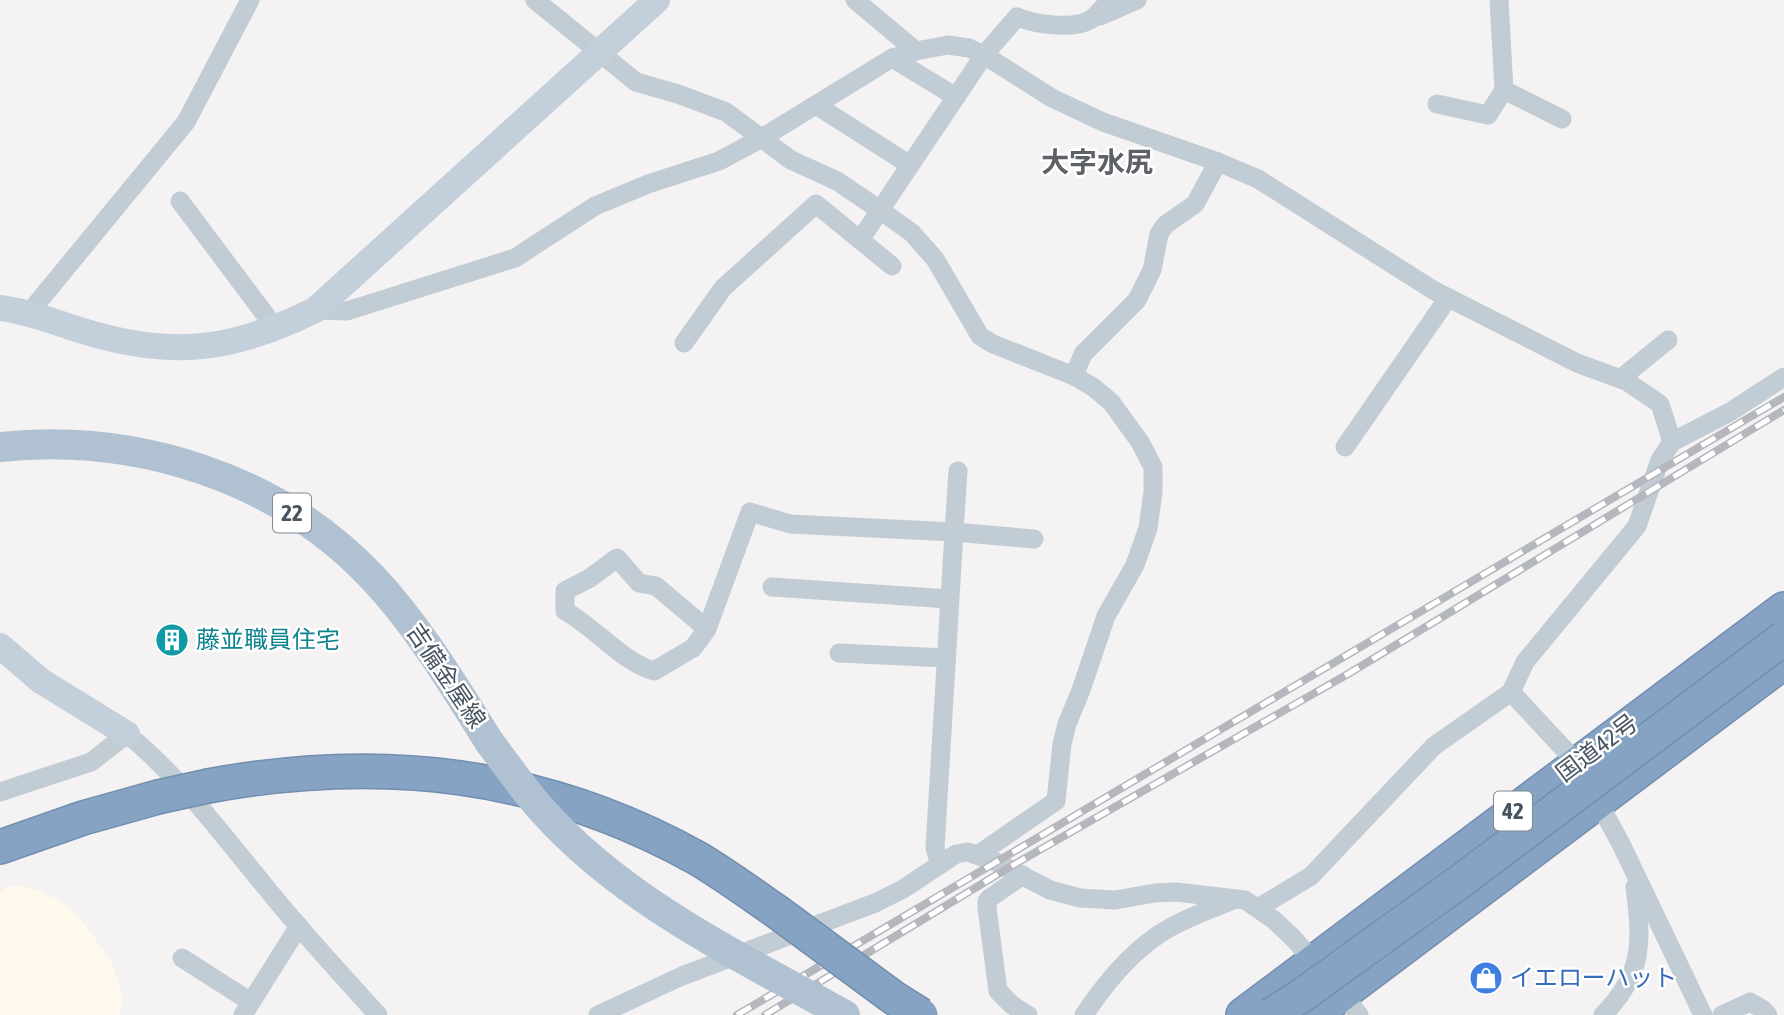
<svg xmlns="http://www.w3.org/2000/svg" width="1784" height="1015" viewBox="0 0 1784 1015" font-family="'Asap Condensed','Noto Sans JP',sans-serif">
<style>
.commercial{fill:#fef9ec}
.lines{fill:none;stroke-linecap:round;stroke-linejoin:round}
.highway-casing{stroke:#718eb0;stroke-width:36}
.street{stroke:#c2ccd4;stroke-width:19}
.secondary{stroke:#c4cfdc;stroke-width:26}
.primary{stroke:#b0c1d2;stroke-width:30}
.highway{stroke:#86a3c4;stroke-width:33}
.rail-casing{stroke:#b4b7bd;stroke-width:8}
.rail{stroke:#fff;stroke-width:5;stroke-dasharray:16;stroke-linecap:butt}
.highway-bridge-casing{stroke:#718eb0;stroke-width:36;stroke-linecap:butt}
.primary-bridge{stroke:#b0c1d2;stroke-width:30}
.highway-bridge{stroke:#86a3c4;stroke-width:33}
.labels{text-anchor:middle;stroke-width:5;stroke-linejoin:round;paint-order:stroke}
.shield{fill:#fff;stroke:#7f8890;stroke-width:2}
.shield-label{font-size:23px;font-weight:bold;fill:#485561}
.culture-label{font-size:24px;fill:#0d838f;stroke:#fff;text-anchor:start}
.street-label{font-size:24px;fill:#485561;stroke:#fff}
.shop-label{font-size:24px;fill:#366cbe;stroke:#fff;text-anchor:start}
.quarter-label{font-size:28px;font-weight:bold;fill:#5e6268;stroke:#fff}
</style>
<rect width="100%" height="100%" fill="#f4f2f2"/>
<polygon class="commercial" points="19,885 37,890 61,901 80,918 110,959 117,977 123,999 119,1015 0,1015 0,892 6,888"/>
<g class="lines">
<defs>
<g id="highway">
<path d="M208,786C381,754 542,772 697,858C724,874 750,893 776,911"/>
<polyline points="0,847 83,818 158,797"/>
<polyline points="1243,1015 1784,609"/>
<polyline points="1314,1015 1784,662"/>
</g>
</defs>
<use href="#highway" class="highway-casing"/>
<g class="street">
<polyline points="535,0 636,82 678,94 726,112 791,160 837,181 880,210 912,233 935,259 980,336 993,344 1074,376 1093,387 1111,402 1140,442 1153,467 1153,492 1148,528 1135,565 1106,616 1081,690 1067,724 1062,744 1056,801 979,854"/>
<polyline points="855,0 916,51"/>
<polyline points="1100,16 1137,0"/>
<polyline points="892,58 956,97"/>
<polyline points="1504,90 1562,119"/>
<polyline points="1437,104 1488,115 1504,90 1499,0"/>
<polyline points="816,105 910,165"/>
<polyline points="180,201 276,329"/>
<path d="M860,240L984,55L1017,17C1034,24 1073,30 1090,20C1097,16 1104,6 1110,0"/>
<polyline points="315,310 347,311 515,258 595,206 648,184 719,161 762,138 892,58 916,51 948,45 969,48 984,55 1052,98 1103,122 1218,162 1258,179 1433,290 1577,363 1626,381 1660,404 1672,442"/>
<polyline points="29,313 186,122 250,0"/>
<polyline points="684,343 723,288 816,204 892,266"/>
<polyline points="1074,376 1083,354 1137,300 1152,270 1159,234 1165,225 1195,204 1218,162"/>
<polyline points="1620,379 1668,340"/>
<polyline points="1345,447 1448,298"/>
<polyline points="958,471 954,532 1034,539"/>
<polyline points="772,587 949,599"/>
<path d="M707,629L656,586L639,583L617,558L590,578L565,591V611C596,628 621,661 654,671L693,648L707,629L750,512L790,524L954,532L935,848L940,865"/>
<polyline points="839,653 946,658"/>
<polyline points="1511,692 1525,662 1637,526 1660,460 1672,442 1730,412 1784,377"/>
<path d="M0,792L91,762L127,734C181,778 220,832 264,885C300,930 339,972 378,1015"/>
<polyline points="1023,875 990,898 987,901 987,908 998,991 1012,1005 1028,1015"/>
<polyline points="1258,908 1311,876 1434,746 1511,692 1577,763 1621,844 1703,1015"/>
<polyline points="182,958 251,1002"/>
<polyline points="243,1015 299,926"/>
<polyline points="598,1015 682,976 875,903 903,889 956,854 968,852 996,862 1050,890 1080,898 1115,900 1155,893 1176,892 1245,900 1274,920 1293,938 1343,994 1359,1015"/>
<path d="M1084,1015C1106,982 1136,946 1171,927C1191,916 1214,908 1235,899"/>
<path d="M1603,1015C1644,973 1642,943 1635,887"/>
<polyline points="1722,1015 1750,1002 1762,1009 1768,1015"/>
</g>
<g class="secondary">
<path d="M0,308C32,312 61,325 93,334C178,358 236,349 315,310L657,0"/>
<polyline points="0,646 41,681 127,734"/>
</g>
<path class="primary" d="M0,447C136,433 278,477 373,578C419,627 454,686 490,743"/>
<use href="#highway" class="highway"/>
<defs>
<g id="rail">
<polyline points="737,1015 1784,397"/>
<polyline points="765,1015 1008,868 1348,674 1784,410"/>
</g>
</defs>
<use href="#rail" class="rail-casing"/>
<use href="#rail" class="rail"/>
<defs>
<g id="highway-bridge">
<polyline points="158,797 208,786"/>
<polyline points="776,911 894,998 921,1015"/>
<polyline points="1271,1015 1301,996 1462,880 1784,638"/>
</g>
</defs>
<use href="#highway-bridge" class="highway-bridge-casing"/>
<path class="primary-bridge" d="M490,743C507,765 523,789 542,810C624,902 739,956 845,1015"/>
<use href="#highway-bridge" class="highway-bridge"/>
</g>
<defs>
<symbol id="building-disc" viewBox="-11 -11 22 22"><circle r="9.5" fill="#0f9aa8" stroke="#fff"/><path d="M-4-6H4V6H1V3H-1V6H-4ZM-2.5-4.3h1.7v1.8h-1.7ZM.8-4.3h1.7v1.8H.8ZM-2.5-1h1.7V.8h-1.7ZM.8-1h1.7V.8H.8Z" fill="#fff"/></symbol>
<symbol id="shop-disc" viewBox="-11 -11 22 22"><circle r="9.5" fill="#3f7fe0" stroke="#fff"/><path d="M-5-2.5h2.3a2.7 3.5 0 0 1 5.4 0H5L5.5 6h-11ZM-1.5-2.5h3a1.5 2.3 0 0 0-3 0Z" fill="#fff"/></symbol>
</defs>
<g fill-rule="evenodd">
<use href="#building-disc" x="153" y="621" width="38" height="38"/>
<use href="#shop-disc" x="1467" y="959" width="38" height="38"/>
</g>
<g class="labels">
<g class="shield">
<rect x="273" y="493.5" width="38" height="39" rx="5"/>
<rect x="1494" y="791.5" width="38" height="39" rx="5"/>
</g>
<g class="shield-label">
<text x="292" y="521">22</text>
<text x="1513" y="819">42</text>
</g>
<g class="culture-label">
<text x="196" y="648">藤並職員住宅</text>
</g>
<g class="street-label">
<text transform="translate(446 676) rotate(56)" y="8">吉備金屋線</text>
<text transform="translate(1597 748) rotate(-37)" y="8">国道42号</text>
</g>
<g class="shop-label">
<text x="1510" y="986">イエローハット</text>
</g>
<g class="quarter-label">
<text x="1097" y="172">大字水尻</text>
</g>
</g>
</svg>
